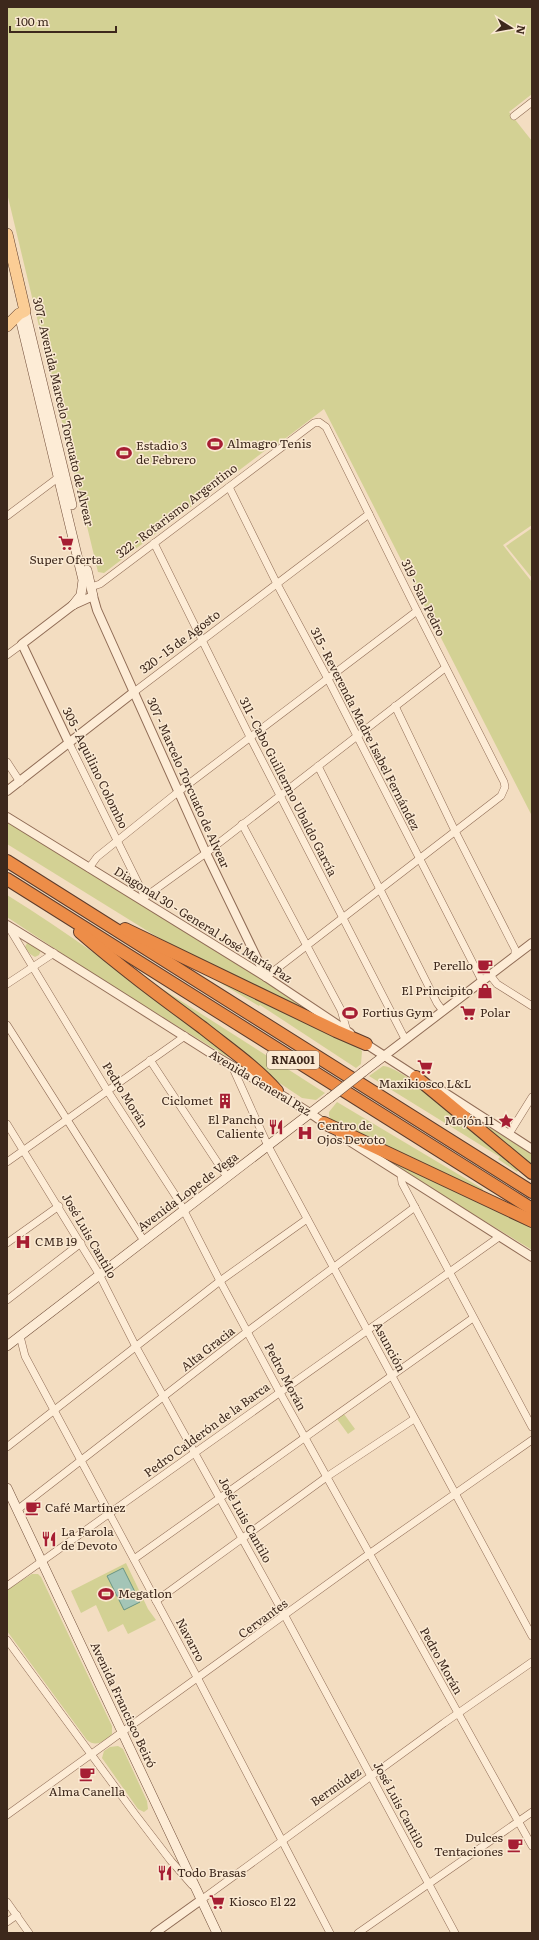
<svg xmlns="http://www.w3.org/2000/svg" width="539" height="1940" viewBox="0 0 539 1940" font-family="Literata,serif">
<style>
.green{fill:#d3d194}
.water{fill:#a4c5b7;stroke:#6a9584}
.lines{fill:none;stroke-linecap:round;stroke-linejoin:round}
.minor-casing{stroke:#906c56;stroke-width:8}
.tertiary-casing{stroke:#906c56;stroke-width:10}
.secondary-casing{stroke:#714d39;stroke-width:10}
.primary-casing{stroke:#5d3b2b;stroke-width:12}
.motorway-casing{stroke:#5d3b2b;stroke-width:14}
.minor{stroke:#fdecd6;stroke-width:7}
.tertiary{stroke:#fdecd6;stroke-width:8}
.secondary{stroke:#fdecd6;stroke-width:9}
.primary{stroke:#fbcd95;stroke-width:11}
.motorway{stroke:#ed8d48;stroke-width:12}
.secondary-bridge-casing{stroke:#714d39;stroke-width:10;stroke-linecap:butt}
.secondary-bridge{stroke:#fdecd6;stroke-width:9}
.labels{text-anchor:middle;stroke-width:3;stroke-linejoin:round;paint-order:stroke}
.shield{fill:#fae9d2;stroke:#766253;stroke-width:1}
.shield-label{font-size:11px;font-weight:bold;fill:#3d281c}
.street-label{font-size:12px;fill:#3d281c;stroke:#fae9d2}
.poi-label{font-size:12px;fill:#3d281c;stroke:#fae9d2;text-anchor:start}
</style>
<rect width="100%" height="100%" fill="#f3ddc1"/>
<g class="green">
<polygon points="7,7 532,7 532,94 509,112 532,141 532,525 503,545 532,582 532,816 324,409 278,444 271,446 104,573 98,572 7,193"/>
<polygon points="532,528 532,578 506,546"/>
<polygon points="7,822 267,978 325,1019 230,977 154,935 7,844"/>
<path d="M7,895C85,943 157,999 229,1055V1057L226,1056L96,976L7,917Z"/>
<polygon points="27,943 41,950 39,955 35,957 30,954 25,947"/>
<polygon points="199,970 356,1046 362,1051 361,1064 356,1068 260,1005 259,1006"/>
<polygon points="153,983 325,1093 316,1100 302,1098 272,1078 152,984"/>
<path d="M383,1066C405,1066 497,1150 519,1169L517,1172L498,1159L500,1157L369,1076Z"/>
<polygon points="337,1102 483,1189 481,1192 332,1121 329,1116 329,1112"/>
<polygon points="484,1124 532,1154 532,1167 482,1127"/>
<polygon points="379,1153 532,1228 532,1250 378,1156"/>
<polygon points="344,1414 355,1429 348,1434 337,1419"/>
<polygon points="126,1563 148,1609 156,1620 128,1634 123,1624 108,1632 96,1605 81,1613 71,1591"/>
<path d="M32,1574H38L41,1577L112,1726V1734C105,1741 96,1748 87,1740L7,1631V1590Z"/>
<polygon points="118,1746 123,1749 147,1801 148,1809 144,1812 138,1809 102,1758 104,1751 110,1747"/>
</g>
<polygon class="water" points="123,1568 140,1602 124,1610 107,1576"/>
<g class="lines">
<defs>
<g id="minor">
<polyline points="514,116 532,102"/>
<polyline points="229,487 277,584 328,679 482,981"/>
<polyline points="7,516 59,477"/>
<polyline points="154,543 250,737 405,1039"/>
<polyline points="91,587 100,584 314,423 319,422 326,427 417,611 504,782 505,787 501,796 266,977"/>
<polyline points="7,655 22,644"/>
<polyline points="134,692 369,514"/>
<polyline points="395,706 455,831 515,949 515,955"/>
<polyline points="69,743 145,897 144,900"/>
<polyline points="7,762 20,782"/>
<polyline points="318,766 437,1003 443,1011"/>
<polyline points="242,824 341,1010 347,1031"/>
<polyline points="89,868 97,857 178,792 417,611"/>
<polyline points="145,897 206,853 445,668"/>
<polyline points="8,926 107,1090 179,1201 220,1281 279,1391 532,1846"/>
<polyline points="490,975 497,984 532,1006"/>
<polyline points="7,984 54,953"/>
<polyline points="7,1025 144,1241"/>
<polyline points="150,1060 227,1177"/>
<polyline points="232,1066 268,1146 532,1636"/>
<polyline points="7,1124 99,1274 136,1347 285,1616 455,1933"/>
<polyline points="509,1134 532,1097"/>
<polyline points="7,1162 185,1036"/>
<polyline points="401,1175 402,1183 532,1427"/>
<polyline points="7,1243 59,1206"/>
<polyline points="7,1300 81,1243"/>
<polyline points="20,1336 25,1356 198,1679 330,1933"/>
<polyline points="7,1447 220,1281 307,1219"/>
<polyline points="17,1510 248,1331 415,1207"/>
<polyline points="134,1559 473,1318"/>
<polyline points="7,1586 499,1237"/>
<polyline points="156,1601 328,1476 414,1419"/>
<polyline points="7,1640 135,1814 171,1861 192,1885"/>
<polyline points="7,1815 369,1554 532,1440"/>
<polyline points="201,1900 444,1723 532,1662"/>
<polyline points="7,1902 29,1933"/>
<polyline points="7,1922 17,1915"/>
<polyline points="358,1933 532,1812"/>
</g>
<g id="tertiary">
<polyline points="69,743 22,644 73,605 93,596 97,610 206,853 266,977"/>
<polyline points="7,791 134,692"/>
<polyline points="7,817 266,977 350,1033"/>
<path d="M7,925C76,967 144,1011 212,1054C251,1078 291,1098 328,1126"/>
<polyline points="363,1042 420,1079"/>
<polyline points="384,1056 532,943"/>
<polyline points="436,1087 532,1149"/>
<polyline points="340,1135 532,1257"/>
<polyline points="155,1933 201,1900"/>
</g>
<g id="secondary">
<polyline points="25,311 72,505"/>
<polyline points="19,314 83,580 81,595 73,605"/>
<polyline points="87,570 93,596"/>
<polyline points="363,1072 384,1056"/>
<polyline points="7,1346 330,1098"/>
<polyline points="7,1488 217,1933"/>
</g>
<polyline id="primary" points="7,234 25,311 19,314 7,326"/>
<g id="motorway">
<polyline points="7,861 532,1192"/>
<polyline points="7,879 532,1209"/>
<polyline points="125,929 336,1031 366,1044"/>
<path d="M80,932C119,966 161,997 203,1028C228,1048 256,1067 277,1091"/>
<polyline points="416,1077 532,1173"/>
<polyline points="324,1123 532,1221"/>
</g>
</defs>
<use href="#minor" class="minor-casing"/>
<use href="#tertiary" class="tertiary-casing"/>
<use href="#secondary" class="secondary-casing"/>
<use href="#primary" class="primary-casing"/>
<use href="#motorway" class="motorway-casing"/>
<use href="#minor" class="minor"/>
<use href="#tertiary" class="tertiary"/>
<use href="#secondary" class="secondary"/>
<use href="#primary" class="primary"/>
<use href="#motorway" class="motorway"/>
<defs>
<polyline id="secondary-bridge" points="330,1098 363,1072"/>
</defs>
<use href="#secondary-bridge" class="secondary-bridge-casing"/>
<use href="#secondary-bridge" class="secondary-bridge"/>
</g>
<defs>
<symbol id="stadium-bare" viewBox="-9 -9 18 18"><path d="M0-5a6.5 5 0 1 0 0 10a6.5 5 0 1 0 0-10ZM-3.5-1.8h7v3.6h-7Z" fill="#a61e33" stroke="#fae9d2" stroke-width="2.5" paint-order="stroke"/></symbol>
<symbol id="supermarket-bare" viewBox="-9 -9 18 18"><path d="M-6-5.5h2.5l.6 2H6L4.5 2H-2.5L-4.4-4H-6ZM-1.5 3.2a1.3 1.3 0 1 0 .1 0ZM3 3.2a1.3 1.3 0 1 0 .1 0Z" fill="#a61e33" stroke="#fae9d2" stroke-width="2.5" paint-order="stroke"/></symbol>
<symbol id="cafe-bare" viewBox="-9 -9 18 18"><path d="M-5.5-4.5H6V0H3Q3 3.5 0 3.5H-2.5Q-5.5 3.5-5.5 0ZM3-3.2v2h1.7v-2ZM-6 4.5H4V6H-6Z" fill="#a61e33" stroke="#fae9d2" stroke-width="2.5" paint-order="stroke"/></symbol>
<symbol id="shop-bare" viewBox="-9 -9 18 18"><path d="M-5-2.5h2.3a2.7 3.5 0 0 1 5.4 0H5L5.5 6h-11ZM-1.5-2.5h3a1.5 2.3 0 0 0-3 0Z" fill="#a61e33" stroke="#fae9d2" stroke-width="2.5" paint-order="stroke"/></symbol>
<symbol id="building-bare" viewBox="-9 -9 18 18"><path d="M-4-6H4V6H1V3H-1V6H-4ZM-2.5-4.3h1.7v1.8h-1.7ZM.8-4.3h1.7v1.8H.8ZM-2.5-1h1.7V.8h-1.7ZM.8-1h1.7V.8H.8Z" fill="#a61e33" stroke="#fae9d2" stroke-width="2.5" paint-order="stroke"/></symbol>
<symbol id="sight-bare" viewBox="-9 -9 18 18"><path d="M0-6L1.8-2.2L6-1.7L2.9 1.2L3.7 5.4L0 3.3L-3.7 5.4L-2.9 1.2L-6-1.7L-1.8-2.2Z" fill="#a61e33" stroke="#fae9d2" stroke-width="2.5" paint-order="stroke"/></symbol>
<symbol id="restaurant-bare" viewBox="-9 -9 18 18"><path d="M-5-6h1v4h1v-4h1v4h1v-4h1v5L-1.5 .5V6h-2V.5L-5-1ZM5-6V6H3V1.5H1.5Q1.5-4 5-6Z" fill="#a61e33" stroke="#fae9d2" stroke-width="2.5" paint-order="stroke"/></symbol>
<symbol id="hospital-bare" viewBox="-9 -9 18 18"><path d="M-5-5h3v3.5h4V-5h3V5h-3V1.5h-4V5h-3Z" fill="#a61e33" stroke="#fae9d2" stroke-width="2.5" paint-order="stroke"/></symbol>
</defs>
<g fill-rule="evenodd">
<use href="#stadium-bare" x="204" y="433" width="22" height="22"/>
<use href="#stadium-bare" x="113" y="442" width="22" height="22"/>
<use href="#supermarket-bare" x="55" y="532" width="22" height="22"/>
<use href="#cafe-bare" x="474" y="955" width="22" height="22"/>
<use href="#shop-bare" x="474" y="980" width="22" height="22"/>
<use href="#stadium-bare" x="339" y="1002" width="22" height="22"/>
<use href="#supermarket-bare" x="457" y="1002" width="22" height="22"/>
<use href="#supermarket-bare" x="414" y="1056" width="22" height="22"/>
<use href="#building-bare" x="214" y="1090" width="22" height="22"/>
<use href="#sight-bare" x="495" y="1110" width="22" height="22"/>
<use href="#restaurant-bare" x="265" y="1116" width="22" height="22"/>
<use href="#hospital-bare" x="294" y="1122" width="22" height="22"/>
<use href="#hospital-bare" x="12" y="1231" width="22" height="22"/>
<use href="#cafe-bare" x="22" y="1497" width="22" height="22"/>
<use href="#restaurant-bare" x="38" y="1528" width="22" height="22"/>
<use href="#stadium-bare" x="95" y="1583" width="22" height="22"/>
<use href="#cafe-bare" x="76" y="1763" width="22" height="22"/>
<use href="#cafe-bare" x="504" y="1834" width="22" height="22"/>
<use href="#restaurant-bare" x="154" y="1862" width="22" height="22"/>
<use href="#supermarket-bare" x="206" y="1891" width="22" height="22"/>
</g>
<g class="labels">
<rect class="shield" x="267" y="1051" width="52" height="18" rx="3"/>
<g class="shield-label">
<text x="293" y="1064">RNA001</text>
</g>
<g class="street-label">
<text transform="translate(63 412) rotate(77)" y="4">307 - Avenida Marcelo Torcuato de Alvear</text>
<text transform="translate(177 511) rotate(-37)" y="4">322 - Rotarismo Argentino</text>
<text transform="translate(423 598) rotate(64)" y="4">319 - San Pedro</text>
<text transform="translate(180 642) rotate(-37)" y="4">320 - 15 de Agosto</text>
<text transform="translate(365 729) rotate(63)" y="4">315 - Reverenda Madre Isabel Fernández</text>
<text transform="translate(95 768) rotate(64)" y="4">305 - Aquilino Colombo</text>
<text transform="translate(188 783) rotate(66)" y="4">307 - Marcelo Torcuato de Alvear</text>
<text transform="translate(288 787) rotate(63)" y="4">311 - Cabo Guillermo Ubaldo García</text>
<text transform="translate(203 925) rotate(32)" y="4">Diagonal 30 - General José María Paz</text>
<text transform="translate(260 1083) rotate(31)" y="4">Avenida General Paz</text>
<text transform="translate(125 1095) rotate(58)" y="4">Pedro Morán</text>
<text transform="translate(188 1192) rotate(-37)" y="4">Avenida Lope de Vega</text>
<text transform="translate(89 1236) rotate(60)" y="4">José Luis Cantilo</text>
<text transform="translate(389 1347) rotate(62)" y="4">Asunción</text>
<text transform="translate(208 1349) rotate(-38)" y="4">Alta Gracia</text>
<text transform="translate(285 1377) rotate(62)" y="4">Pedro Morán</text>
<text transform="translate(207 1430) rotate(-36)" y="4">Pedro Calderón de la Barca</text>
<text transform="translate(245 1520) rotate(61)" y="4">José Luis Cantilo</text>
<text transform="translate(263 1619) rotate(-36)" y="4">Cervantes</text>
<text transform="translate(190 1640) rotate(62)" y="4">Navarro</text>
<text transform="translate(441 1661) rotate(61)" y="4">Pedro Morán</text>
<text transform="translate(123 1705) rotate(65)" y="4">Avenida Francisco Beiró</text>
<text transform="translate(336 1787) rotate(-35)" y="4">Bermúdez</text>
<text transform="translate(399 1805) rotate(62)" y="4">José Luis Cantilo</text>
</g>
<g class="poi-label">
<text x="227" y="448">Almagro Tenis</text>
<text x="136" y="450">Estadio 3<tspan x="136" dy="14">de Febrero</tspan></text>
<text x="66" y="564" text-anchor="middle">Super Oferta</text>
<text x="473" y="970" text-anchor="end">Perello</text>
<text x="473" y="995" text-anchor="end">El Principito</text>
<text x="362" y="1017">Fortius Gym</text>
<text x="480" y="1017">Polar</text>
<text x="425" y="1088" text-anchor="middle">Maxikiosco L&amp;L</text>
<text x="213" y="1105" text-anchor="end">Ciclomet</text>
<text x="264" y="1124" text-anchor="end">El Pancho<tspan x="264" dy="14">Caliente</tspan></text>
<text x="494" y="1125" text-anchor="end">Mojón 11</text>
<text x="317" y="1130">Centro de<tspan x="317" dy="14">Ojos Devoto</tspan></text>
<text x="35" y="1246">CMB 19</text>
<text x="45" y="1512">Café Martínez</text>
<text x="61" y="1536">La Farola<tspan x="61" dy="14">de Devoto</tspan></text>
<text x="118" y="1598">Megatlon</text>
<text x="87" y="1796" text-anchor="middle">Alma Canella</text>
<text x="503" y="1842" text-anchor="end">Dulces<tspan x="503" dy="14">Tentaciones</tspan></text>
<text x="177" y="1877">Todo Brasas</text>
<text x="229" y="1906">Kiosco El 22</text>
</g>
</g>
<rect width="539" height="1940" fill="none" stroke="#3d281c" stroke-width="16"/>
<g transform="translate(511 28) rotate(101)" stroke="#fae9d2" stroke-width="3" paint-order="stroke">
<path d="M0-3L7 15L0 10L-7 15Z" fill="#3d281c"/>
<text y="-6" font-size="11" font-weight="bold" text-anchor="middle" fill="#3d281c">N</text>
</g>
<path d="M10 26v6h106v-6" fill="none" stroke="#3d281c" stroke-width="2"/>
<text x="16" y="26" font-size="12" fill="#3d281c" stroke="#fae9d2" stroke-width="3" paint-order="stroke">100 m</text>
</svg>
